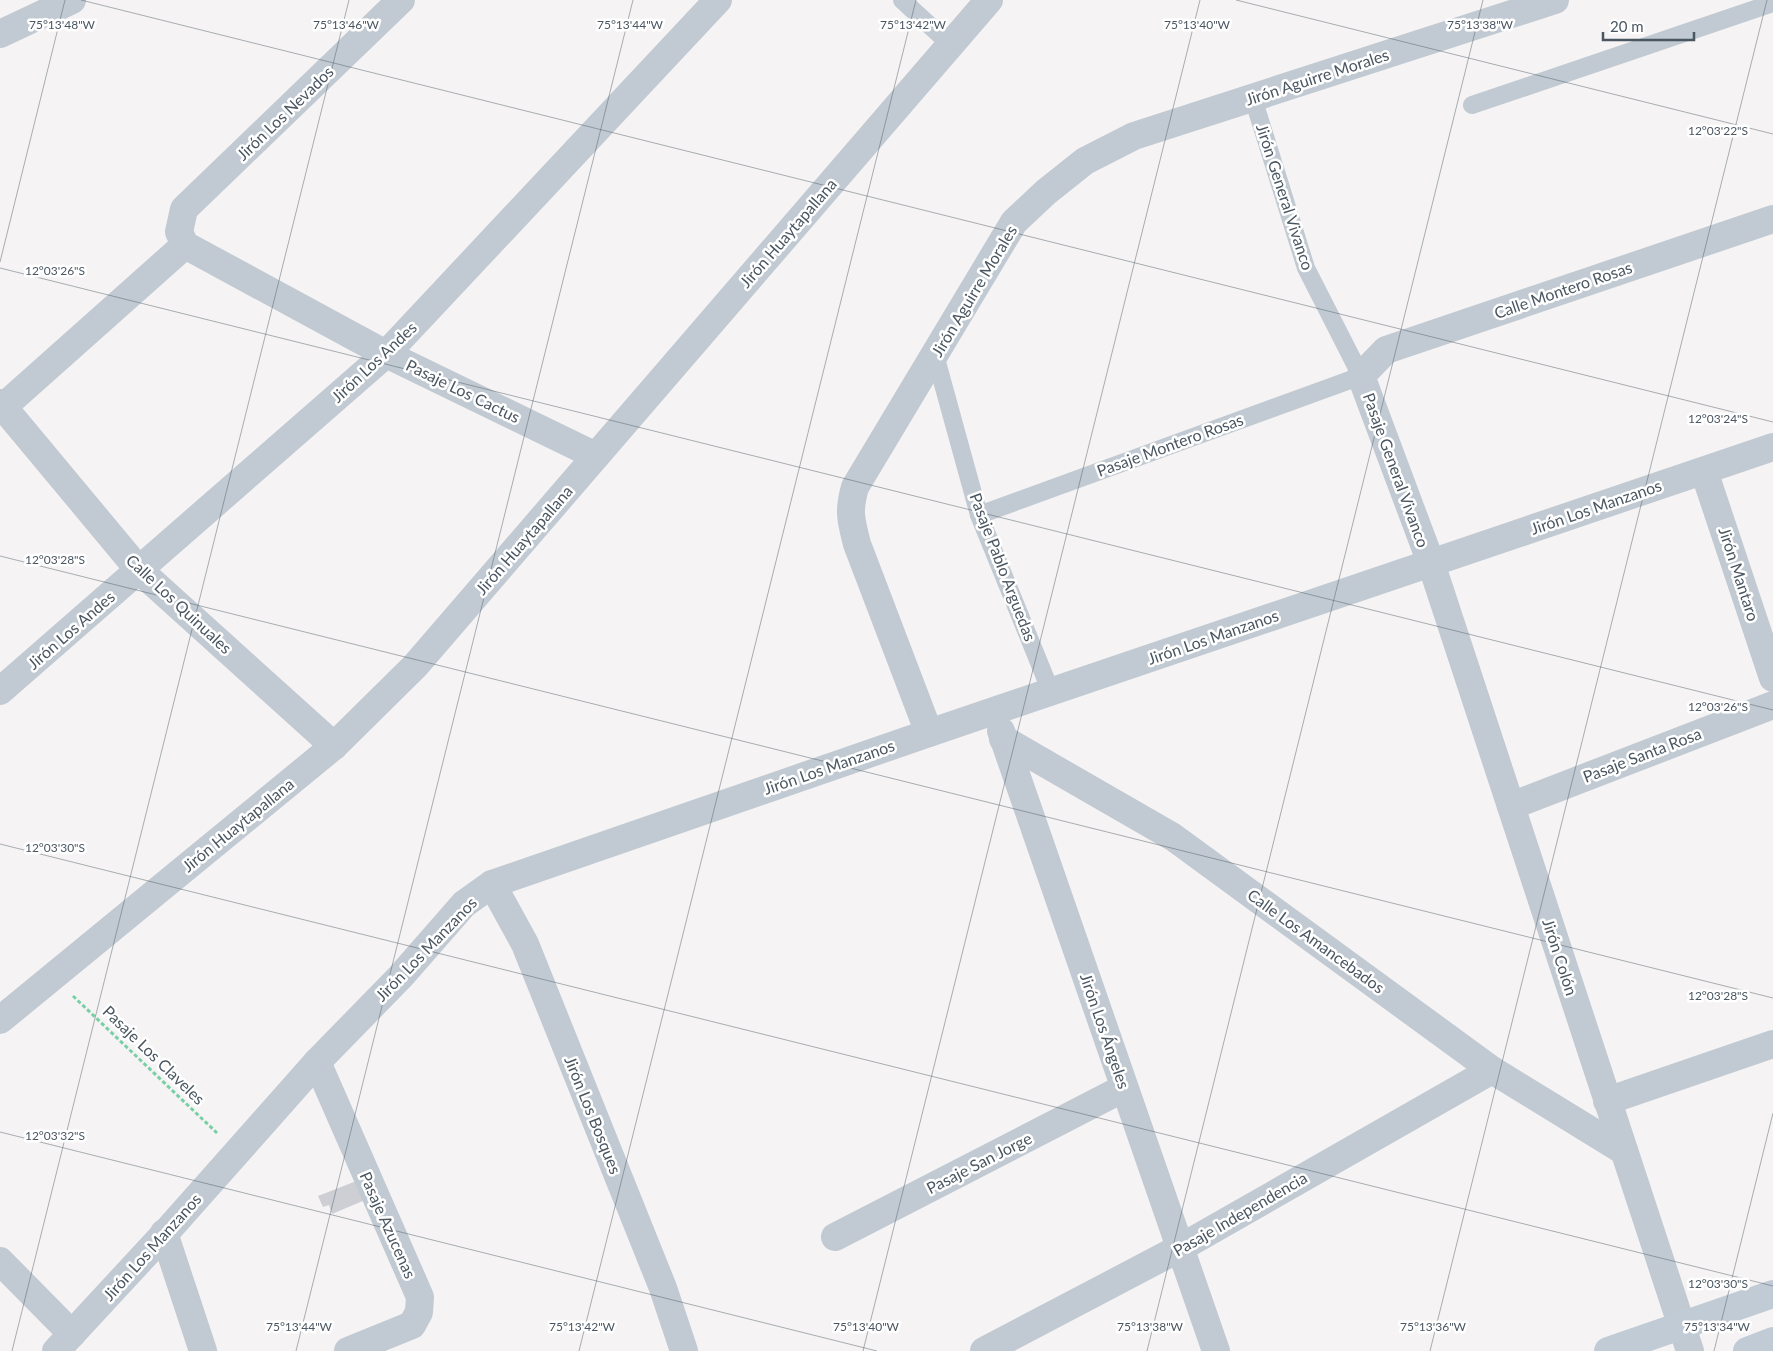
<svg xmlns="http://www.w3.org/2000/svg" width="1773" height="1351" viewBox="0 0 1773 1351" font-family="Lato,sans-serif">
<style>
.building{fill:#cdcfd5}
.lines{fill:none;stroke-linecap:round;stroke-linejoin:round}
.path{stroke:#7ad0a6;stroke-width:3;stroke-dasharray:4 2.5;stroke-linecap:butt}
.lane{stroke:#c1cad2;stroke-width:18}
.street{stroke:#c1cad2;stroke-width:28}
.secondary{stroke:#c1cbd6;stroke-width:28}
.ticks{fill:none;stroke:#4a5661;stroke-width:1;stroke-opacity:0.45}
.labels{text-anchor:middle;stroke-width:5;stroke-linejoin:round;paint-order:stroke}
.street-label{font-size:16px;fill:#4a5661;stroke:#fff}
.ticks-label{font-size:12px;text-anchor:middle;fill:#4a5661;stroke:#fff;stroke-width:5;stroke-linejoin:round;paint-order:stroke}
</style>
<rect width="100%" height="100%" fill="#f5f3f3"/>
<polygon class="building" points="364,1178 372,1197 332,1214 329,1205 323,1207 318,1196"/>
<g class="lines">
<polyline class="path" points="73,996 217,1133"/>
<g class="lane">
<polyline points="902,0 951,45"/>
<polyline points="1472,105 1773,3"/>
<polyline points="935,355 979,515 1051,692"/>
<polyline points="979,515 1361,376 1306,268 1253,98"/>
</g>
<g class="street">
<polyline points="401,0 184,209 179,232 185,245 386,354 596,456"/>
<polyline points="0,34 72,0"/>
<polyline points="0,403 139,570 334,746"/>
<polyline points="3,407 185,245"/>
<polyline points="1704,471 1773,678"/>
<polyline points="0,691 386,354 718,0"/>
<polyline points="1001,731 1216,1351"/>
<path d="M929,733L857,544C851,520 848,512 855,487L1014,222L1046,192L1085,161L1134,136L1555,0"/>
<polyline points="1003,739 1173,837 1492,1070 1624,1151"/>
<polyline points="1511,806 1773,705"/>
<polyline points="492,884 525,944 663,1288 684,1351"/>
<polyline points="0,1020 334,746 415,666 989,0"/>
<polyline points="317,1062 420,1297 419,1312 412,1325 348,1351"/>
<polyline points="1607,1101 1773,1044"/>
<polyline points="164,1233 203,1351"/>
<polyline points="835,1237 1124,1088"/>
<polyline points="0,1261 72,1334"/>
<polyline points="56,1351 168,1230 317,1062 401,976 464,904 492,884 929,733 1773,447"/>
<polyline points="984,1351 1180,1248 1492,1070"/>
<polyline points="1690,1351 1431,563 1361,376 1386,350 1773,219"/>
</g>
<g class="secondary">
<polyline points="1608,1351 1773,1294"/>
<polyline points="1747,1351 1773,1341"/>
</g>
</g>
<path class="ticks" d="M81,0L1773,422M1236,0L1773,134M0,262L65,0M0,268L1773,710M0,556L1773,998M0,844L1773,1286M0,1132L877,1351M12,1351L349,0M296,1351L633,0M579,1351L916,0M863,1351L1200,0M1147,1351L1483,0M1430,1351L1767,0M1714,1351L1773,1113"/>
<g class="labels">
<g class="street-label">
<text transform="translate(1317 77) rotate(-18)" y="6">Jirón Aguirre Morales</text>
<text transform="translate(285 113) rotate(-44)" y="6">Jirón Los Nevados</text>
<text transform="translate(1285 197) rotate(72)" y="6">Jirón General Vivanco</text>
<text transform="translate(788 233) rotate(-49)" y="6">Jirón Huaytapallana</text>
<text transform="translate(1563 290) rotate(-19)" y="6">Calle Montero Rosas</text>
<text transform="translate(974 291) rotate(-59)" y="6">Jirón Aguirre Morales</text>
<text transform="translate(374 362) rotate(-43)" y="6">Jirón Los Andes</text>
<text transform="translate(463 391) rotate(26)" y="6">Pasaje Los Cactus</text>
<text transform="translate(1170 445) rotate(-20)" y="6">Pasaje Montero Rosas</text>
<text transform="translate(1396 470) rotate(70)" y="6">Pasaje General Vivanco</text>
<text transform="translate(1596 507) rotate(-19)" y="6">Jirón Los Manzanos</text>
<text transform="translate(524 540) rotate(-49)" y="6">Jirón Huaytapallana</text>
<text transform="translate(1003 567) rotate(69)" y="6">Pasaje Pablo Arguedas</text>
<text transform="translate(1739 574) rotate(72)" y="6">Jirón Mantaro</text>
<text transform="translate(179 604) rotate(43)" y="6">Calle Los Quinuales</text>
<text transform="translate(71 630) rotate(-41)" y="6">Jirón Los Andes</text>
<text transform="translate(1213 637) rotate(-19)" y="6">Jirón Los Manzanos</text>
<text transform="translate(1642 755) rotate(-21)" y="6">Pasaje Santa Rosa</text>
<text transform="translate(829 767) rotate(-19)" y="6">Jirón Los Manzanos</text>
<text transform="translate(238 825) rotate(-39)" y="6">Jirón Huaytapallana</text>
<text transform="translate(1316 941) rotate(36)" y="6">Calle Los Amancebados</text>
<text transform="translate(426 949) rotate(-46)" y="6">Jirón Los Manzanos</text>
<text transform="translate(1560 957) rotate(72)" y="6">Jirón Colón</text>
<text transform="translate(1105 1031) rotate(71)" y="6">Jirón Los Ángeles</text>
<text transform="translate(154 1055) rotate(44)" y="6">Pasaje Los Claveles</text>
<text transform="translate(593 1115) rotate(68)" y="6">Jirón Los Bosques</text>
<text transform="translate(979 1163) rotate(-27)" y="6">Pasaje San Jorge</text>
<text transform="translate(1240 1214) rotate(-30)" y="6">Pasaje Independencia</text>
<text transform="translate(388 1225) rotate(66)" y="6">Pasaje Azucenas</text>
<text transform="translate(152 1247) rotate(-48)" y="6">Jirón Los Manzanos</text>
</g>
</g>
<g class="ticks-label">
<text x="62" y="29">75°13'48"W</text>
<text x="346" y="29">75°13'46"W</text>
<text x="630" y="29">75°13'44"W</text>
<text x="913" y="29">75°13'42"W</text>
<text x="1197" y="29">75°13'40"W</text>
<text x="1480" y="29">75°13'38"W</text>
<text x="1718" y="135">12°03'22"S</text>
<text x="55" y="275">12°03'26"S</text>
<text x="1718" y="423">12°03'24"S</text>
<text x="55" y="564">12°03'28"S</text>
<text x="1718" y="711">12°03'26"S</text>
<text x="55" y="852">12°03'30"S</text>
<text x="1718" y="1000">12°03'28"S</text>
<text x="55" y="1140">12°03'32"S</text>
<text x="1718" y="1288">12°03'30"S</text>
<text x="299" y="1331">75°13'44"W</text>
<text x="582" y="1331">75°13'42"W</text>
<text x="866" y="1331">75°13'40"W</text>
<text x="1150" y="1331">75°13'38"W</text>
<text x="1433" y="1331">75°13'36"W</text>
<text x="1717" y="1331">75°13'34"W</text>
</g>
<path d="M1603 32v8h91v-8" fill="none" stroke="#4a5661" stroke-width="2.5"/>
<text x="1610" y="32" font-size="15" fill="#4a5661" stroke="#ffffff" stroke-width="4" paint-order="stroke">20 m</text>
</svg>
